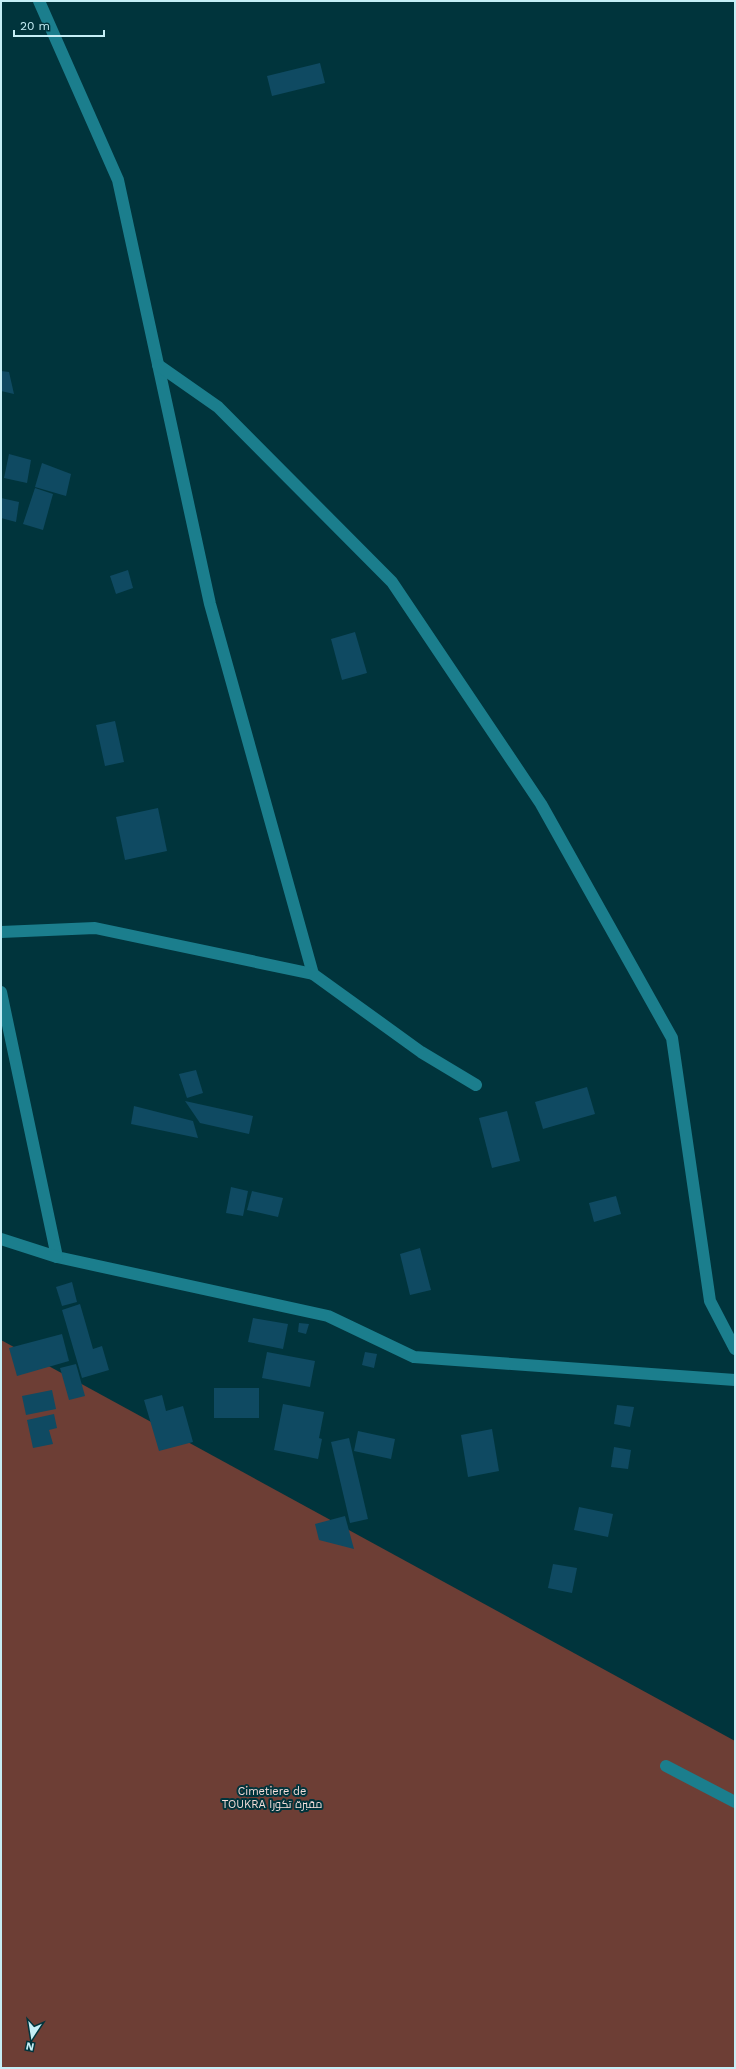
<svg xmlns="http://www.w3.org/2000/svg" width="736" height="2069" viewBox="0 0 736 2069" font-family="'Work Sans',Cairo,sans-serif">
<style>
.green{fill:#6d3e35}
.building{fill:#0f4a62}
.lines{fill:none;stroke-linecap:round;stroke-linejoin:round}
.street{stroke:#1b7e8d;stroke-width:12}
.labels{text-anchor:middle;stroke-width:4;stroke-linejoin:round;paint-order:stroke}
.park-label{font-size:11px;fill:#f5deda;stroke:#00343c}
</style>
<rect width="100%" height="100%" fill="#00343c"/>
<polygon class="green" points="1,1340 735,1741 735,2068 1,2068"/>
<g class="building">
<polygon points="320,63 325,83 272,96 267,76"/>
<polygon points="1,371 9,372 14,394 1,391"/>
<polygon points="9,454 31,460 27,483 4,478"/>
<polygon points="42,463 71,474 66,496 35,487"/>
<polygon points="35,488 53,494 43,530 23,524"/>
<polygon points="1,498 19,502 16,522 1,518"/>
<polygon points="128,570 133,588 116,594 110,576"/>
<polygon points="355,632 367,673 342,680 331,639"/>
<polygon points="115,721 124,762 105,766 96,725"/>
<polygon points="158,808 167,851 125,860 116,817"/>
<polygon points="196,1070 203,1093 187,1098 179,1074"/>
<polygon points="587,1087 595,1114 543,1129 535,1102"/>
<polygon points="185,1101 253,1116 249,1134 200,1123"/>
<polygon points="134,1106 193,1121 198,1138 131,1124"/>
<polygon points="507,1111 520,1161 492,1168 479,1118"/>
<polygon points="231,1187 248,1191 243,1216 226,1213"/>
<polygon points="252,1191 283,1198 278,1217 247,1210"/>
<polygon points="616,1196 621,1214 594,1222 589,1203"/>
<polygon points="420,1248 431,1290 410,1295 400,1254"/>
<polygon points="72,1282 77,1302 62,1306 56,1287"/>
<polygon points="80,1304 93,1349 102,1346 109,1370 82,1378 62,1310"/>
<polygon points="253,1318 288,1324 283,1349 248,1342"/>
<polygon points="299,1323 309,1324 306,1334 298,1332"/>
<polygon points="62,1334 69,1361 17,1376 9,1348"/>
<polygon points="267,1352 315,1361 310,1387 262,1378"/>
<polygon points="365,1352 377,1354 374,1368 362,1365"/>
<polygon points="76,1364 85,1396 69,1400 60,1368"/>
<rect x="214" y="1388" width="45" height="30"/>
<polygon points="52,1390 56,1409 26,1415 22,1396"/>
<polygon points="162,1395 166,1411 183,1406 193,1442 159,1451 144,1400"/>
<polygon points="283,1404 324,1412 319,1438 322,1439 318,1459 274,1450"/>
<polygon points="617,1405 634,1407 630,1427 614,1424"/>
<polygon points="54,1414 57,1428 49,1430 53,1444 33,1448 27,1420"/>
<polygon points="492,1429 499,1471 468,1477 461,1435"/>
<polygon points="358,1431 395,1439 391,1459 354,1451"/>
<polygon points="349,1438 368,1519 350,1523 331,1442"/>
<polygon points="614,1447 631,1450 628,1469 611,1467"/>
<polygon points="579,1507 613,1514 608,1537 574,1530"/>
<polygon points="345,1516 354,1549 319,1540 315,1524"/>
<polygon points="553,1564 577,1568 572,1593 548,1588"/>
</g>
<g class="lines">
<g class="street">
<polyline points="39,1 118,180 210,604 313,974"/>
<polyline points="158,365 218,407 392,582 541,804 672,1038 710,1301 735,1349"/>
<polyline points="1,932 95,928 313,974 421,1052 476,1085"/>
<polyline points="1,992 57,1257 328,1316 414,1357 735,1380"/>
<polyline points="1,1239 57,1257"/>
<polyline points="666,1766 735,1802"/>
</g>
</g>
<g class="labels">
<g class="park-label">
<text x="272" y="1795">Cimetiere de<tspan x="272" dy="13">TOUKRA مقبرة تكورا</tspan></text>
</g>
</g>
<rect width="736" height="2069" fill="none" stroke="#c5eef6" stroke-width="4"/>
<g transform="translate(32 2037) rotate(192)" stroke="#00343c" stroke-width="3" paint-order="stroke">
<path d="M0-3L7 15L0 10L-7 15Z" fill="#c5eef6"/>
<text y="-6" font-size="11" font-weight="bold" text-anchor="middle" fill="#c5eef6">N</text>
</g>
<path d="M14 30v6h90v-6" fill="none" stroke="#c5eef6" stroke-width="2"/>
<text x="20" y="30" font-size="12" fill="#c5eef6" stroke="#00343c" stroke-width="3" paint-order="stroke">20 m</text>
</svg>
